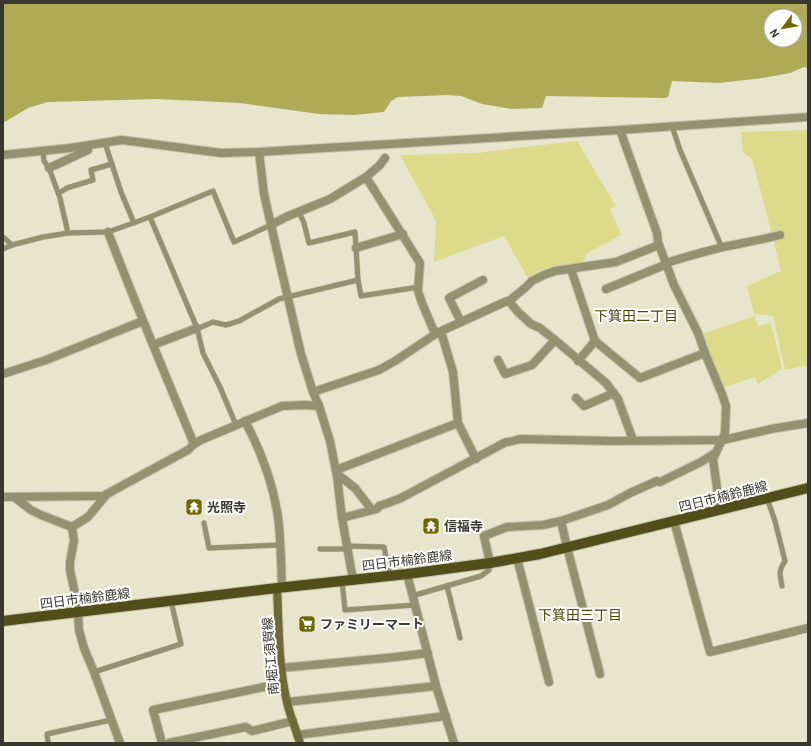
<svg xmlns="http://www.w3.org/2000/svg" width="811" height="746" viewBox="0 0 811 746" font-family="Barlow,'Noto Sans JP',sans-serif">
<style>
.green{fill:#ddda8a}
.water{fill:#aeaa56;fill-rule:evenodd}
.lines{fill:none;stroke-linecap:round;stroke-linejoin:round}
.service-casing{stroke:#c4c3ac;stroke-width:6}
.minor-casing{stroke:#c4c3ac;stroke-width:10}
.secondary-casing{stroke:#c4c3ac;stroke-width:10}
.primary-casing{stroke:#c4c3ac;stroke-width:12}
.service{stroke:#939270;stroke-width:5}
.minor{stroke:#939270;stroke-width:8}
.secondary{stroke:#6d6a36;stroke-width:8}
.primary{stroke:#514e19;stroke-width:10}
.labels{text-anchor:middle;stroke-width:4;stroke-linejoin:round;paint-order:stroke}
.street-label{font-size:13px;fill:#39382e;stroke:#fff}
.poi-label{font-size:13px;font-weight:bold;fill:#39382e;stroke:#fff;text-anchor:start}
.neighbourhood-label{font-size:14px;fill:#4c4908;stroke:#fff}
</style>
<rect width="100%" height="100%" fill="#e7e6cc"/>
<g class="green">
<polygon points="808,130 808,365 785,370 773,316 754,314 747,286 781,271 761,192 752,159 743,152 741,132"/>
<polygon points="577,141 616,206 610,209 621,235 591,251 585,256 583,264 529,280 504,236 434,262 436,221 400,155 475,153"/>
<polygon points="755,316 758,326 771,323 782,369 758,384 755,377 722,388 702,334"/>
</g>
<path class="water" d="M3,3H808V68L804,67L790,73L763,78L719,83L672,81L668,97L665,98L546,96L542,108L511,109L482,104L461,96L447,95L398,97L391,101L384,112L354,115L319,114L240,103L157,99L48,102L28,108L3,123ZM771,16H795V40H771Z"/>
<g class="lines">
<defs>
<g id="service">
<polyline points="672,126 680,150 722,248"/>
<polyline points="105,143 121,192 134,223"/>
<polyline points="43,151 44,161 49,168 60,198 68,233"/>
<polyline points="59,193 67,188 93,180 91,170 112,164"/>
<polyline points="299,212 304,223 309,243 355,232 358,280 361,296 419,287"/>
<polyline points="150,217 197,328 203,353 220,387 236,425"/>
<polyline points="3,237 12,245"/>
<polyline points="3,249 12,245 43,237 68,233 108,232 150,217 213,191 234,242 271,225"/>
<polyline points="197,329 213,322 226,325 239,321 279,299 358,280"/>
<path d="M767,498L775,521L785,561C778,572 780,574 782,586"/>
<polyline points="204,523 209,548 280,545"/>
<polyline points="347,546 384,547 390,576"/>
<polyline points="320,549 348,549"/>
<polyline points="342,581 345,610 415,605"/>
<polyline points="447,586 460,638"/>
<polyline points="412,596 481,576 489,570 490,563"/>
<polyline points="94,672 181,644 171,601"/>
<polyline points="48,743 47,734 111,720"/>
</g>
<g id="minor">
<polyline points="620,130 657,233 658,242 674,285 698,333 705,353 722,394 726,406 725,433 713,459 720,510"/>
<polyline points="259,152 264,194 271,225 301,354 313,392 319,406 330,441 337,476 342,518 353,580"/>
<polyline points="3,155 70,148 122,140 221,153 259,152 620,130 808,117"/>
<polyline points="49,168 88,150 88,146"/>
<polyline points="366,177 380,165 385,158"/>
<polyline points="271,225 286,217 330,199 366,177 420,263 418,291 422,303 433,329 437,333 442,335 453,372 458,423 476,459"/>
<path d="M108,232C135,303 165,374 194,444"/>
<polyline points="356,248 403,234"/>
<path d="M666,263C685,257 703,252 723,247C742,243 761,240 780,235"/>
<polyline points="571,269 595,341"/>
<polyline points="606,289 667,264"/>
<polyline points="509,301 517,311 531,324 540,328 555,340 606,383 618,399 633,440"/>
<polyline points="461,322 449,298 483,280"/>
<polyline points="153,345 197,328"/>
<polyline points="498,360 505,374 532,365 555,340"/>
<polyline points="578,361 595,341 640,378 705,353"/>
<polyline points="3,374 46,360 143,321"/>
<polyline points="313,392 379,370 395,361 437,333 507,301 509,301 526,287 532,281 544,275 555,271 616,262 659,245"/>
<polyline points="576,398 584,406 614,393"/>
<path d="M245,421C261,451 273,483 278,517C281,540 281,564 282,588"/>
<polyline points="336,470 458,423"/>
<polyline points="337,474 355,488 372,510"/>
<polyline points="660,482 701,462 715,453"/>
<polyline points="3,497 103,496 107,494"/>
<polyline points="14,497 31,510 41,515 72,527"/>
<path d="M342,518L377,509L379,506L388,503L401,498L506,442C511,442 515,440 521,439L613,441L723,440L771,429L808,423"/>
<polyline points="561,521 567,547 600,674"/>
<polyline points="674,521 710,652 808,628"/>
<polyline points="72,527 88,517 107,494 138,477 188,450 194,444 201,440 282,406 305,405 319,406"/>
<polyline points="72,527 74,541 70,562 70,570 79,612"/>
<polyline points="517,558 549,682"/>
<polyline points="490,563 484,536 507,527 543,525 561,521 608,505 630,493 657,481"/>
<polyline points="407,574 436,686 454,743"/>
<polyline points="78,612 79,630 84,648 94,672 120,743"/>
<polyline points="281,668 396,657 428,653"/>
<polyline points="287,702 436,686"/>
<polyline points="297,735 446,716"/>
<polyline points="162,743 153,710 283,683"/>
<polyline points="169,743 246,727 252,731 293,721"/>
</g>
<path id="secondary" d="M277,588C279,626 278,665 287,702C290,716 296,729 300,743"/>
<polyline id="primary" points="3,621 277,588 407,574 490,563 540,554 808,488"/>
</defs>
<use href="#service" class="service-casing"/>
<use href="#minor" class="minor-casing"/>
<use href="#secondary" class="secondary-casing"/>
<use href="#primary" class="primary-casing"/>
<use href="#service" class="service"/>
<use href="#minor" class="minor"/>
<use href="#secondary" class="secondary"/>
<use href="#primary" class="primary"/>
</g>
<defs>
<symbol id="temple-square" viewBox="-11 -11 22 22"><rect x="-9" y="-9" width="18" height="18" rx="4" fill="#6e6801" stroke="#fff"/><path d="M0-6L5-2H3V0L6.5 2.5H4V6H1.5V3h-3V6H-4V2.5H-6.5L-3 0V-2H-5Z" fill="#fff"/></symbol>
<symbol id="supermarket-square" viewBox="-11 -11 22 22"><rect x="-9" y="-9" width="18" height="18" rx="4" fill="#6e6801" stroke="#fff"/><path d="M-6-5.5h2.5l.6 2H6L4.5 2H-2.5L-4.4-4H-6ZM-1.5 3.2a1.3 1.3 0 1 0 .1 0ZM3 3.2a1.3 1.3 0 1 0 .1 0Z" fill="#fff"/></symbol>
</defs>
<g fill-rule="evenodd">
<use href="#temple-square" x="184" y="497" width="20" height="20"/>
<use href="#temple-square" x="421" y="516" width="20" height="20"/>
<use href="#supermarket-square" x="297" y="614" width="20" height="20"/>
</g>
<g class="labels">
<g class="street-label">
<text transform="translate(723 496) rotate(-14)" y="5">四日市楠鈴鹿線</text>
<text transform="translate(407 560) rotate(-7)" y="5">四日市楠鈴鹿線</text>
<text transform="translate(85 598) rotate(-7)" y="5">四日市楠鈴鹿線</text>
<text transform="translate(270 656) rotate(-95)" y="5">南堀江須賀線</text>
</g>
<g class="poi-label">
<text x="207" y="512">光照寺</text>
<text x="444" y="531">信福寺</text>
<text x="320" y="629">ファミリーマート</text>
</g>
<g class="neighbourhood-label">
<text x="636" y="321">下箕田二丁目</text>
<text x="580" y="620">下箕田三丁目</text>
</g>
</g>
<rect width="811" height="746" fill="none" stroke="#39382e" stroke-width="8"/>
<g transform="translate(783 28) rotate(238)"><circle r="19" fill="#ffffff" stroke="#b0afab"/>
<path d="M0-3L7 15L0 10L-7 15Z" fill="#6e6801"/>
<text y="-6" font-size="11" font-weight="bold" text-anchor="middle" fill="#39382e">N</text>
</g>
</svg>
